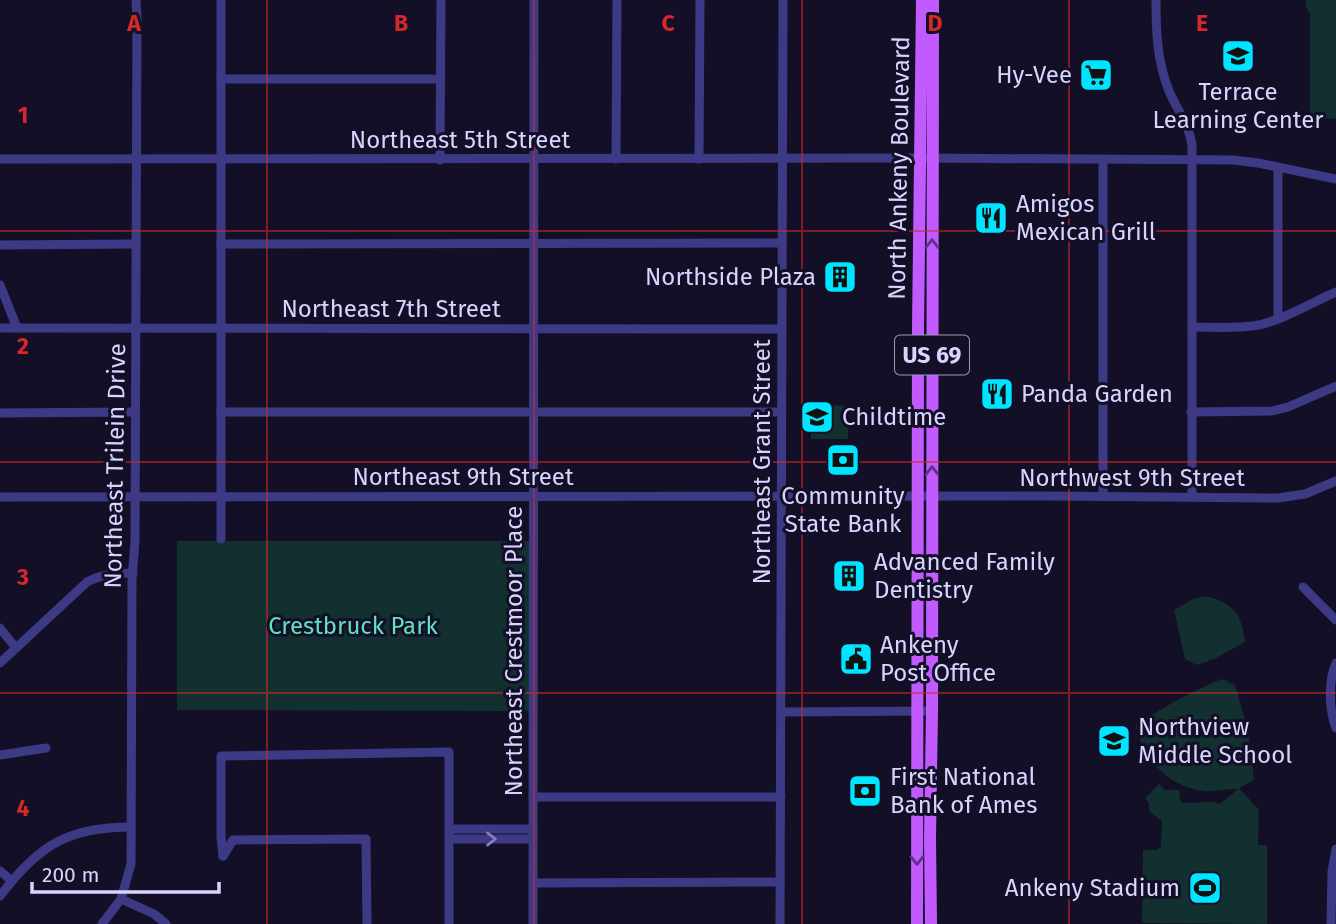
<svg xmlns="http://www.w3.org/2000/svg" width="1336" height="924" viewBox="0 0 1336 924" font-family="'Fira Sans',sans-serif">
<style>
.green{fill:#12302f}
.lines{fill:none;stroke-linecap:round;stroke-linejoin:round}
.minor{stroke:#3d3a85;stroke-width:9}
.major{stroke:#c25bff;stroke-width:12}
.oneway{stroke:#623188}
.oneway2{stroke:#837fbc}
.grid{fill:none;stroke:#d62828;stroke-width:2;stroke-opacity:0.55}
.labels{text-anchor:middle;stroke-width:6;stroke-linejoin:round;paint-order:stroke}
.shield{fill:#130f26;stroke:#9e99be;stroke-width:2}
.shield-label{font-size:23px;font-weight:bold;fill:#d9d4ff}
.poi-label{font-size:24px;fill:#d9d4ff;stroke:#130f26;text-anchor:start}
.street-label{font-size:24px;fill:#d9d4ff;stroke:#130f26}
.park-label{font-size:24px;fill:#5fe0c0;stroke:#130f26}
.grid-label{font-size:23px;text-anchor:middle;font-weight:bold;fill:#d62828;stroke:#130f26;stroke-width:6;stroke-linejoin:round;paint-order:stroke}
</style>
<rect width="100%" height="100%" fill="#130f26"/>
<g class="green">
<polygon points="1306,0 1336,0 1336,119 1310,118 1310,14 1306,7"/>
<polygon points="825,405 848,406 848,439 811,439 811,428 825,428"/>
<polygon points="177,541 529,541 530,711 177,710"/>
<path d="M1205,596C1234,603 1241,613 1245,642L1214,659L1197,665L1185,659L1174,610L1193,599Z"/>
<path d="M1222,679L1235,685L1248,730L1254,780L1239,788L1259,810L1258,845H1267V924L1142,923L1143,850H1156L1161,847L1162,821L1149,811V803L1145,798L1159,784L1165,790H1179L1180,799L1182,803L1213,802L1220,804L1238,789C1227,789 1215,792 1204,791C1169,787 1142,759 1136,725C1164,707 1191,691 1222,679Z"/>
</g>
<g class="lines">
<g class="minor">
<path d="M1156,0C1156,32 1157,61 1169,91C1177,110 1190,125 1192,146V497"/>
<polyline points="221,79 440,79"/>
<polyline points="0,159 920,158 1233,160 1258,163 1336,179"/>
<polyline points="616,159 617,0"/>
<polyline points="699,159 700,0"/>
<polyline points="440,160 441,0"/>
<polyline points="1278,167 1278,318"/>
<polyline points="221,244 782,243"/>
<polyline points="0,245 135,244"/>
<polyline points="0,285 17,328"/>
<path d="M1192,327C1214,327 1238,329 1259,325C1283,320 1313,302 1336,292"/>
<polyline points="0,328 782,329"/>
<polyline points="221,412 781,412"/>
<polyline points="1191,412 1272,411 1288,407 1336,386"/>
<polyline points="0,413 135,412"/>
<polyline points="1103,496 1103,160"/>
<polyline points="0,497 1048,496 1278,498 1305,494 1336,481"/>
<polyline points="221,539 221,0"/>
<polyline points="1303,587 1336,620"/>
<polyline points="0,628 16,648"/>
<path d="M0,663L87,582C102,574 116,573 133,573"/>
<path d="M1336,663C1328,681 1329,710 1336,728"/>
<polyline points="781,712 932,711"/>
<polyline points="0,755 46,748"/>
<polyline points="533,797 781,797"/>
<polyline points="450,829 533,829"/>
<polyline points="449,839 533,839"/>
<polyline points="223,856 221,837 221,756 449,752 449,924"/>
<polyline points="223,856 233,840 366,839 367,924"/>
<polyline points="0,871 12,881"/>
<polyline points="533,883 780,882"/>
<path d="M0,896C38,846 67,827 131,827"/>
<polyline points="121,899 154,914 166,924"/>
<polyline points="102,924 121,899 131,864 132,580 135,541 137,19 136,0"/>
<polyline points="533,924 534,0"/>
<polyline points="780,924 783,0"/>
<polyline points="1331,924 1332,872 1336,849"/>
</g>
<g class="major">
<polyline points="917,924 918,327 922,0"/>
<polyline points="931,924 930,839 932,711 933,0"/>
</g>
</g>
<defs><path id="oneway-chevron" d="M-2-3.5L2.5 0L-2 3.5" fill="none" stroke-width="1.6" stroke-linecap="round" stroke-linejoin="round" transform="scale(1.75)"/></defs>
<g class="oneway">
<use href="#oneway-chevron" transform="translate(932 244) rotate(-90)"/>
<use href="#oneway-chevron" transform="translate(932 471) rotate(-90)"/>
<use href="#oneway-chevron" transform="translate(917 860) rotate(90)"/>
</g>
<use class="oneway2" href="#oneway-chevron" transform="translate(491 839)"/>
<path class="grid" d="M267,0V924M534,0V924M802,0V924M1069,0V924M0,231H1336M0,462H1336M0,693H1336"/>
<defs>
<symbol id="school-square" viewBox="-11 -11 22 22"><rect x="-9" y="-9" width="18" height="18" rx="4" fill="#00e5ff" stroke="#130f26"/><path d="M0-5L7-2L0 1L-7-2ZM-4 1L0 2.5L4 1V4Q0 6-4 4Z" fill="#111"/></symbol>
<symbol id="supermarket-square" viewBox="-11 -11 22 22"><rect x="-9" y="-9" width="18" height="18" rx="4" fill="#00e5ff" stroke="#130f26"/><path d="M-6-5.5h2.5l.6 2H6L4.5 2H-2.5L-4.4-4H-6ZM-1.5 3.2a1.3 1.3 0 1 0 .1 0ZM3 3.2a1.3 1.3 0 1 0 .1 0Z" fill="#111"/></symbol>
<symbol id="restaurant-square" viewBox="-11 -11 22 22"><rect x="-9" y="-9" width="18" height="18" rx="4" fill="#00e5ff" stroke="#130f26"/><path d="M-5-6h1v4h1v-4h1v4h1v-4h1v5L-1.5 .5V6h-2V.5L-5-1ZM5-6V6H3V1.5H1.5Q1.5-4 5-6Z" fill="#111"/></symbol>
<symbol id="building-square" viewBox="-11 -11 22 22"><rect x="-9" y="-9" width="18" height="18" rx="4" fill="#00e5ff" stroke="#130f26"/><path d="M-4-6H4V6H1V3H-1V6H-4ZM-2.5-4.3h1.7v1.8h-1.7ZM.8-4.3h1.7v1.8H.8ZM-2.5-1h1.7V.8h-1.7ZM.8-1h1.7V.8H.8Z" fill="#111"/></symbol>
<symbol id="bank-square" viewBox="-11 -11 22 22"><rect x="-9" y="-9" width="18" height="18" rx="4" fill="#00e5ff" stroke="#130f26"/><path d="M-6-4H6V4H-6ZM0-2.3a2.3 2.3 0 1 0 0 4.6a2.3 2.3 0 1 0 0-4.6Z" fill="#111"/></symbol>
<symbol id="civic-square" viewBox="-11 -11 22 22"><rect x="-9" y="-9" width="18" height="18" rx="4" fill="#00e5ff" stroke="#130f26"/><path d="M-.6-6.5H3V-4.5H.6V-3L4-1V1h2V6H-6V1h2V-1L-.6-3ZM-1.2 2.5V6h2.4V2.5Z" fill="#111"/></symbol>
<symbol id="stadium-square" viewBox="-11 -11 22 22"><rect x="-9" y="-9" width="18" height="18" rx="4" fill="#00e5ff" stroke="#130f26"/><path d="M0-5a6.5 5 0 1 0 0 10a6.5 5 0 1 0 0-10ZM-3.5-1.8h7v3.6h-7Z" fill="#111"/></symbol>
</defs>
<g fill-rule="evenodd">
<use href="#school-square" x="1219" y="37" width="38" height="38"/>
<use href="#supermarket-square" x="1077" y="56" width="38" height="38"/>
<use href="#restaurant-square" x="972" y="199" width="38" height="38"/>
<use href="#building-square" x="821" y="258" width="38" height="38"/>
<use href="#restaurant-square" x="978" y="375" width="38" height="38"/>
<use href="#school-square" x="798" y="398" width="38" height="38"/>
<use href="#bank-square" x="824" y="441" width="38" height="38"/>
<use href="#building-square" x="830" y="557" width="38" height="38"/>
<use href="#civic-square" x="837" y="640" width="38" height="38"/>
<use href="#school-square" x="1095" y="722" width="38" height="38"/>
<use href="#bank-square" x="846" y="772" width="38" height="38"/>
<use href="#stadium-square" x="1186" y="869" width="38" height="38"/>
</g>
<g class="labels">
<rect class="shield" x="895" y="335.5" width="74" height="39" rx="5"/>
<g class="shield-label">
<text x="932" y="363">US 69</text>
</g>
<g class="poi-label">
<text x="1072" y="83" text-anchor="end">Hy-Vee</text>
<text x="1238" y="100" text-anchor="middle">Terrace<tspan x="1238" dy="28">Learning Center</tspan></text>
<text x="1016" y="212">Amigos<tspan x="1016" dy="28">Mexican Grill</tspan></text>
<text x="816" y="285" text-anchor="end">Northside Plaza</text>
<text x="1021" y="402">Panda Garden</text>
<text x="842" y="425">Childtime</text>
<text x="843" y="504" text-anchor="middle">Community<tspan x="843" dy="28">State Bank</tspan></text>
<text x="874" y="570">Advanced Family<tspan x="874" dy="28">Dentistry</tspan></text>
<text x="880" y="653">Ankeny<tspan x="880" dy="28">Post Office</tspan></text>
<text x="1138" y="735">Northview<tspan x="1138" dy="28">Middle School</tspan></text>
<text x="890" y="785">First National<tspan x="890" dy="28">Bank of Ames</tspan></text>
<text x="1180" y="896" text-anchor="end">Ankeny Stadium</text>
</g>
<g class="street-label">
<text x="460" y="148">Northeast 5th Street</text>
<text transform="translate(899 168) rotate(-89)" y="8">North Ankeny Boulevard</text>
<text x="391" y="317">Northeast 7th Street</text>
<text transform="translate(762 462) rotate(-90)" y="8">Northeast Grant Street</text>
<text transform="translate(115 466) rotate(-89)" y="8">Northeast Trilein Drive</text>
<text x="463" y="485">Northeast 9th Street</text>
<text x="1132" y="486">Northwest 9th Street</text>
<text transform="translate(514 651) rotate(-90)" y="8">Northeast Crestmoor Place</text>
</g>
<g class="park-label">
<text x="353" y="634">Crestbruck Park</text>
</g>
</g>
<g class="grid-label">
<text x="134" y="31">A</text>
<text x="401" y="31">B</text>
<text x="668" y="31">C</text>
<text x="935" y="31">D</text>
<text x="1202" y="31">E</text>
<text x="23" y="123">1</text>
<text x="23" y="354">2</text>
<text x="23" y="585">3</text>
<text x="23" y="816">4</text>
</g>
<path d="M32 882v10h187v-10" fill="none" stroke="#d9d4ff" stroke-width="3.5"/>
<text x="42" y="882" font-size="21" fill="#d9d4ff" stroke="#130f26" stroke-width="5" paint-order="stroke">200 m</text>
</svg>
